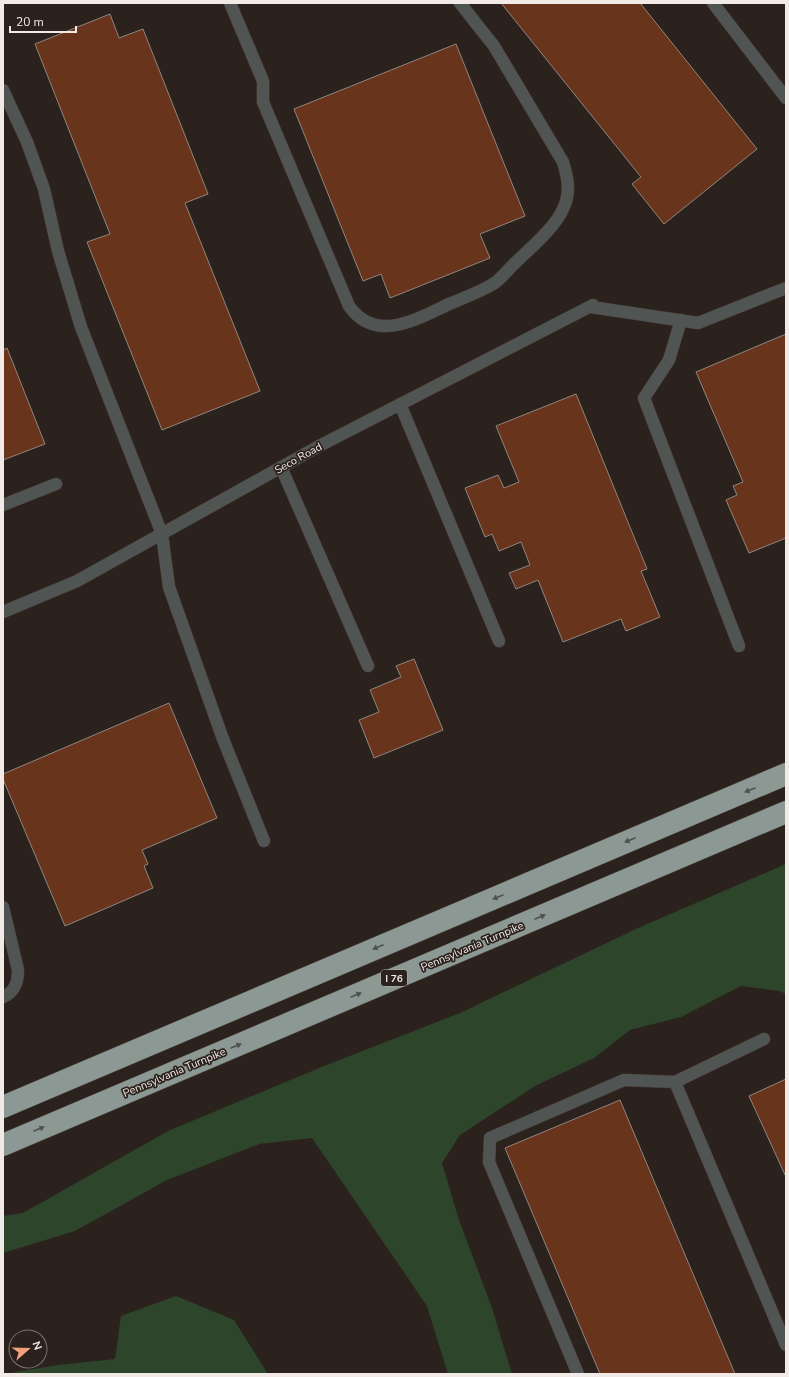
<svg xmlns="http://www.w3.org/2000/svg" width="789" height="1377" viewBox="0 0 789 1377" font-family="'Nunito Sans',sans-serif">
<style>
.green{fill:#2d452a}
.building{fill:#68351c;stroke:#918580}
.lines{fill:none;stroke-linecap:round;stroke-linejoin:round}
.service-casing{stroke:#473e39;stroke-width:13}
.motorway-casing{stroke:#473e39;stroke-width:23}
.service{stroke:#505553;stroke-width:12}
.motorway{stroke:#8b9893;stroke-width:22}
.oneway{fill:#51514c}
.labels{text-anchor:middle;stroke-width:3.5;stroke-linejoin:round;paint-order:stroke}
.shield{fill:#2b221d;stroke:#b6aeaa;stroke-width:1}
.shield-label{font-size:10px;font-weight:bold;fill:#f1eae7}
.street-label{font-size:11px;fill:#f1eae7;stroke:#2b221d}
</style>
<rect width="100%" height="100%" fill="#2b221d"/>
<g class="green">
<polygon points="786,864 786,994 779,991 741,986 681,1017 630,1030 594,1058 535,1086 460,1135 442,1163 459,1220 492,1308 512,1374 448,1374 427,1306 312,1138 259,1144 167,1180 75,1231 3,1253 3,1216 23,1213 168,1131 324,1066 460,1013 638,928"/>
<polygon points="176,1296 234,1320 268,1374 3,1374 58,1365 115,1359 121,1316"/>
</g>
<g class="building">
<polygon points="501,3 640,3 757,149 664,224 632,184 641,177"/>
<polygon points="110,14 119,38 143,29 208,194 185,203 260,391 162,430 87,242 110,234 35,44"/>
<polygon points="456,44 525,216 480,234 490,258 390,298 381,274 363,281 294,109"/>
<polygon points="786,334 786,538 749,553 726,500 737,495 733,486 743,482 696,372"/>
<polygon points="7,348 45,444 3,460 3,350"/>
<polygon points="576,394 647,569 641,571 660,617 626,631 621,619 563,642 538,580 516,589 509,573 530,565 521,542 499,551 492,534 485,537 465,488 498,475 504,488 519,482 496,426"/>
<polygon points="414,659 443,730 374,758 359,720 379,712 370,690 401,677 396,666"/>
<polygon points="169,703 217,818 142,850 148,864 144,866 153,888 65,926 3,779 3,774"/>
<polygon points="786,1079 786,1177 749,1096"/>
<polygon points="620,1100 735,1374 600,1374 505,1148"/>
</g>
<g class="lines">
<defs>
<g id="service">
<path d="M230,3L263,81V102L349,306C376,344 417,319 449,304C463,298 480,292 493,284C500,280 507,271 513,265C528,250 555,228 563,209C571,193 568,178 563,162L494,46L460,3"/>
<polyline points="713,3 786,98"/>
<polyline points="3,90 27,142 44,189 58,251 81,327 162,534 169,587 223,739 264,841"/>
<polyline points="591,307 698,323 786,288"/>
<polyline points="681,320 669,360 644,398 739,646"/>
<polyline points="400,404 499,641"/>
<polyline points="281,467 368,666"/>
<polyline points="3,505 56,484"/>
<polyline points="3,612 77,581 321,445 593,305"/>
<path d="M3,907L18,970C18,982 15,992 3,997"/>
<polyline points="675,1082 786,1345"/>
<polyline points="578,1374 489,1162 490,1138 624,1080 675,1082 764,1039"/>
</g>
<g id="motorway">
<polyline points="3,1107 786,774"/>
<polyline points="3,1145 786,812"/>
</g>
</defs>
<use href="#service" class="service-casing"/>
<use href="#motorway" class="motorway-casing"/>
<use href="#service" class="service"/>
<use href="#motorway" class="motorway"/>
</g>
<defs><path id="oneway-solid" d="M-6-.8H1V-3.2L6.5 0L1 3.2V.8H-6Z"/></defs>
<g class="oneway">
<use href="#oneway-solid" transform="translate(750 790) rotate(157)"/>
<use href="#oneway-solid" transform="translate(630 840) rotate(157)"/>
<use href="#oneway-solid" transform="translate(498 897) rotate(157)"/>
<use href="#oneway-solid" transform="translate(540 917) rotate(-23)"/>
<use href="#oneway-solid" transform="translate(378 947) rotate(157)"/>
<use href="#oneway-solid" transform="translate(356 995) rotate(-23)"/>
<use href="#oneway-solid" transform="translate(236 1046) rotate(-23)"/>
<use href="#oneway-solid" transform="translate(39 1129) rotate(-23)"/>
</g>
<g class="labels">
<rect class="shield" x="381" y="970" width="26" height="16" rx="3"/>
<g class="shield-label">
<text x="394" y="982">I 76</text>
</g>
<g class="street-label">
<text transform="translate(298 458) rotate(-29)" y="4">Seco Road</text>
<text transform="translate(472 946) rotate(-23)" y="4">Pennsylvania Turnpike</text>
<text transform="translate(174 1072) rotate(-23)" y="4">Pennsylvania Turnpike</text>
</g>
</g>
<rect width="789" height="1377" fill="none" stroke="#f1eae7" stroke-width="8"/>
<g transform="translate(28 1349) rotate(70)"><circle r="19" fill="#2b221d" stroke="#7a726e"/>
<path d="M0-3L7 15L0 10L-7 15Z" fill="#f2a07f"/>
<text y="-6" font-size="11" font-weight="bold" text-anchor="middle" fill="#f1eae7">N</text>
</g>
<path d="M10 26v6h66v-6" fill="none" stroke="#f1eae7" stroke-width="2"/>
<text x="16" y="26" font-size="12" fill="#f1eae7" stroke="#2b221d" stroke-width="3" paint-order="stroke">20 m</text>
</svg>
